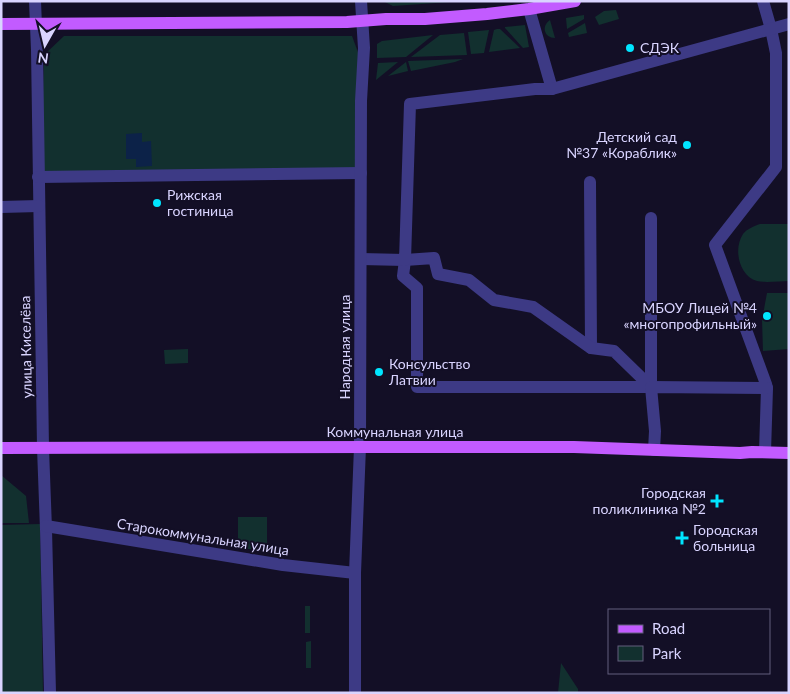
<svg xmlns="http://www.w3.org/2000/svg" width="790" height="694" viewBox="0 0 790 694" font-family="Lato,sans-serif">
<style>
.green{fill:#12302f}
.water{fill:#0c2248}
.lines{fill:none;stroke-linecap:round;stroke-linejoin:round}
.minor{stroke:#3d3a85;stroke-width:12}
.major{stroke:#c25bff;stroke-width:12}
.poi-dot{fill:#00e5ff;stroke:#130f26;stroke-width:2}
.labels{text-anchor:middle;stroke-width:4;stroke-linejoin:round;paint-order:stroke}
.poi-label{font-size:14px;fill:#d9d4ff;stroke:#130f26;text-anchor:start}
.street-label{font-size:14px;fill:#d9d4ff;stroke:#130f26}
</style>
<rect width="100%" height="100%" fill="#130f26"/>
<g class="green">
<polygon points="383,1 450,1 450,2 393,6"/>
<polygon points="616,10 619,19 599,25 595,17 604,11"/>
<polygon points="584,15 584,19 567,29 566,18"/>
<path d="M550,20L555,38C544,38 541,26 550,20Z"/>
<polygon points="585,23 587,33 569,37 568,33"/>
<polygon points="525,25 529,47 523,48 505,28 505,27"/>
<polygon points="497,29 500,29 520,48 489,52 494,30"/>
<polygon points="489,30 484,53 471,54 468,32"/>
<polygon points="464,33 467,55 411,57 440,35"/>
<polygon points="433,35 406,57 377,58 377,44 382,41"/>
<polygon points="64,36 352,36 359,55 356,171 41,175 44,55"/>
<polygon points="463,59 455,62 411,71 408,61"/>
<polygon points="398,62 376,80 378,63"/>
<polygon points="406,62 408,71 388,76"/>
<path d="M760,224H789V281C780,281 765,283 757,281C739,276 733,249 743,234C747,229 754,226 760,224Z"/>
<polygon points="767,293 789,293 789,349 763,351 762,320"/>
<polygon points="188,349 188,363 165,364 164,350"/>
<polygon points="1,475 26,496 29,523 1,523"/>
<rect x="238" y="517" width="29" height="32"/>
<polygon points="40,524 43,693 1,693 1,525"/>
<rect x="305" y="606" width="5" height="27"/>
<polygon points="311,641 311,668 306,668 306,642"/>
<polygon points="561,663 578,689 578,693 558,693"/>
</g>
<polygon class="water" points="142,133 142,142 151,141 152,166 136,167 136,159 126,159 126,134"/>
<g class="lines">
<g class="minor">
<polyline points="35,1 37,50 43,448 46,529 50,693"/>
<polyline points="763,1 771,29 776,53 776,167 715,245 766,384 767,388 765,452"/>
<polyline points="529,9 552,89"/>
<polyline points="38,177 361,173"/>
<polyline points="590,182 591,348"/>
<polyline points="1,207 39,206"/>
<polygon points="434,258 438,274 469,280 494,300 533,307 591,348 614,351 651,387 417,387 417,288 403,276 405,260"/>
<polyline points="361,259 405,260 410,104 535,89 552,89 789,24"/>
<polyline points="651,387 651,218"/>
<polyline points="654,450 655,431 651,387 767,388"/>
<polyline points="46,526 283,565 355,573"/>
<polyline points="355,693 355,573 360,447 361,101 364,48 361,1"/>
</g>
<g class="major">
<polyline points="1,24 347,22 386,19 425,19 487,14 529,9 575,1"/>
<polyline points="1,448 373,447 574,447 740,453 752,452 789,453"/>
</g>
</g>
<g class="poi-dot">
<circle cx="630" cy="48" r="5"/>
<circle cx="687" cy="145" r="5"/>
<circle cx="157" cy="203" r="5"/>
<circle cx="767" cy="316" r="5"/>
<circle cx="379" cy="372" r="5"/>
<path d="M714.5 493.5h5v5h5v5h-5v5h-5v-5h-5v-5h5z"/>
<path d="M679.5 530.5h5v5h5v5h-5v5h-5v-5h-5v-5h5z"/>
</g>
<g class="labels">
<g class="poi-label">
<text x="640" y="53">СДЭК</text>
<text x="677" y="142" text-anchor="end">Детский сад<tspan x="677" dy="16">№37 «Кораблик»</tspan></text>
<text x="167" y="200">Рижская<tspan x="167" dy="16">гостиница</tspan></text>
<text x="757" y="313" text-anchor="end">МБОУ Лицей №4<tspan x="757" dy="16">«многопрофильный»</tspan></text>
<text x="389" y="369">Консульство<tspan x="389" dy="16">Латвии</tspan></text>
<text x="706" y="498" text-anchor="end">Городская<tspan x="706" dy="16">поликлиника №2</tspan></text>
<text x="693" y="535">Городская<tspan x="693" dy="16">больница</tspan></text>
</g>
<g class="street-label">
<text transform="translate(26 347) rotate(-91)" y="5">улица Киселёва</text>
<text transform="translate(345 347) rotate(-90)" y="5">Народная улица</text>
<text x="395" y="437">Коммунальная улица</text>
<text transform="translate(203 537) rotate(9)" y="5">Старокоммунальная улица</text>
</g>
</g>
<rect width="790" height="694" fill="none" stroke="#d9d4ff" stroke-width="5"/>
<rect x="608" y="609" width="162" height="65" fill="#130f26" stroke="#625e7d"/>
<rect x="618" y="625" width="25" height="8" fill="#c25bff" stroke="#625e7d"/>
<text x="652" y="634" font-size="15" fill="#d9d4ff">Road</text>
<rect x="618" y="646" width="25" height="15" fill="#12302f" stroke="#625e7d"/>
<text x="652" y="659" font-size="15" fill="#d9d4ff">Park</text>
<g transform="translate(45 45) rotate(188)" stroke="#130f26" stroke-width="4" paint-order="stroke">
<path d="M0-4L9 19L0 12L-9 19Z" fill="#d9d4ff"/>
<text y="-8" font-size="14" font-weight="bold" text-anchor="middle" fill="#d9d4ff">N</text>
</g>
</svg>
